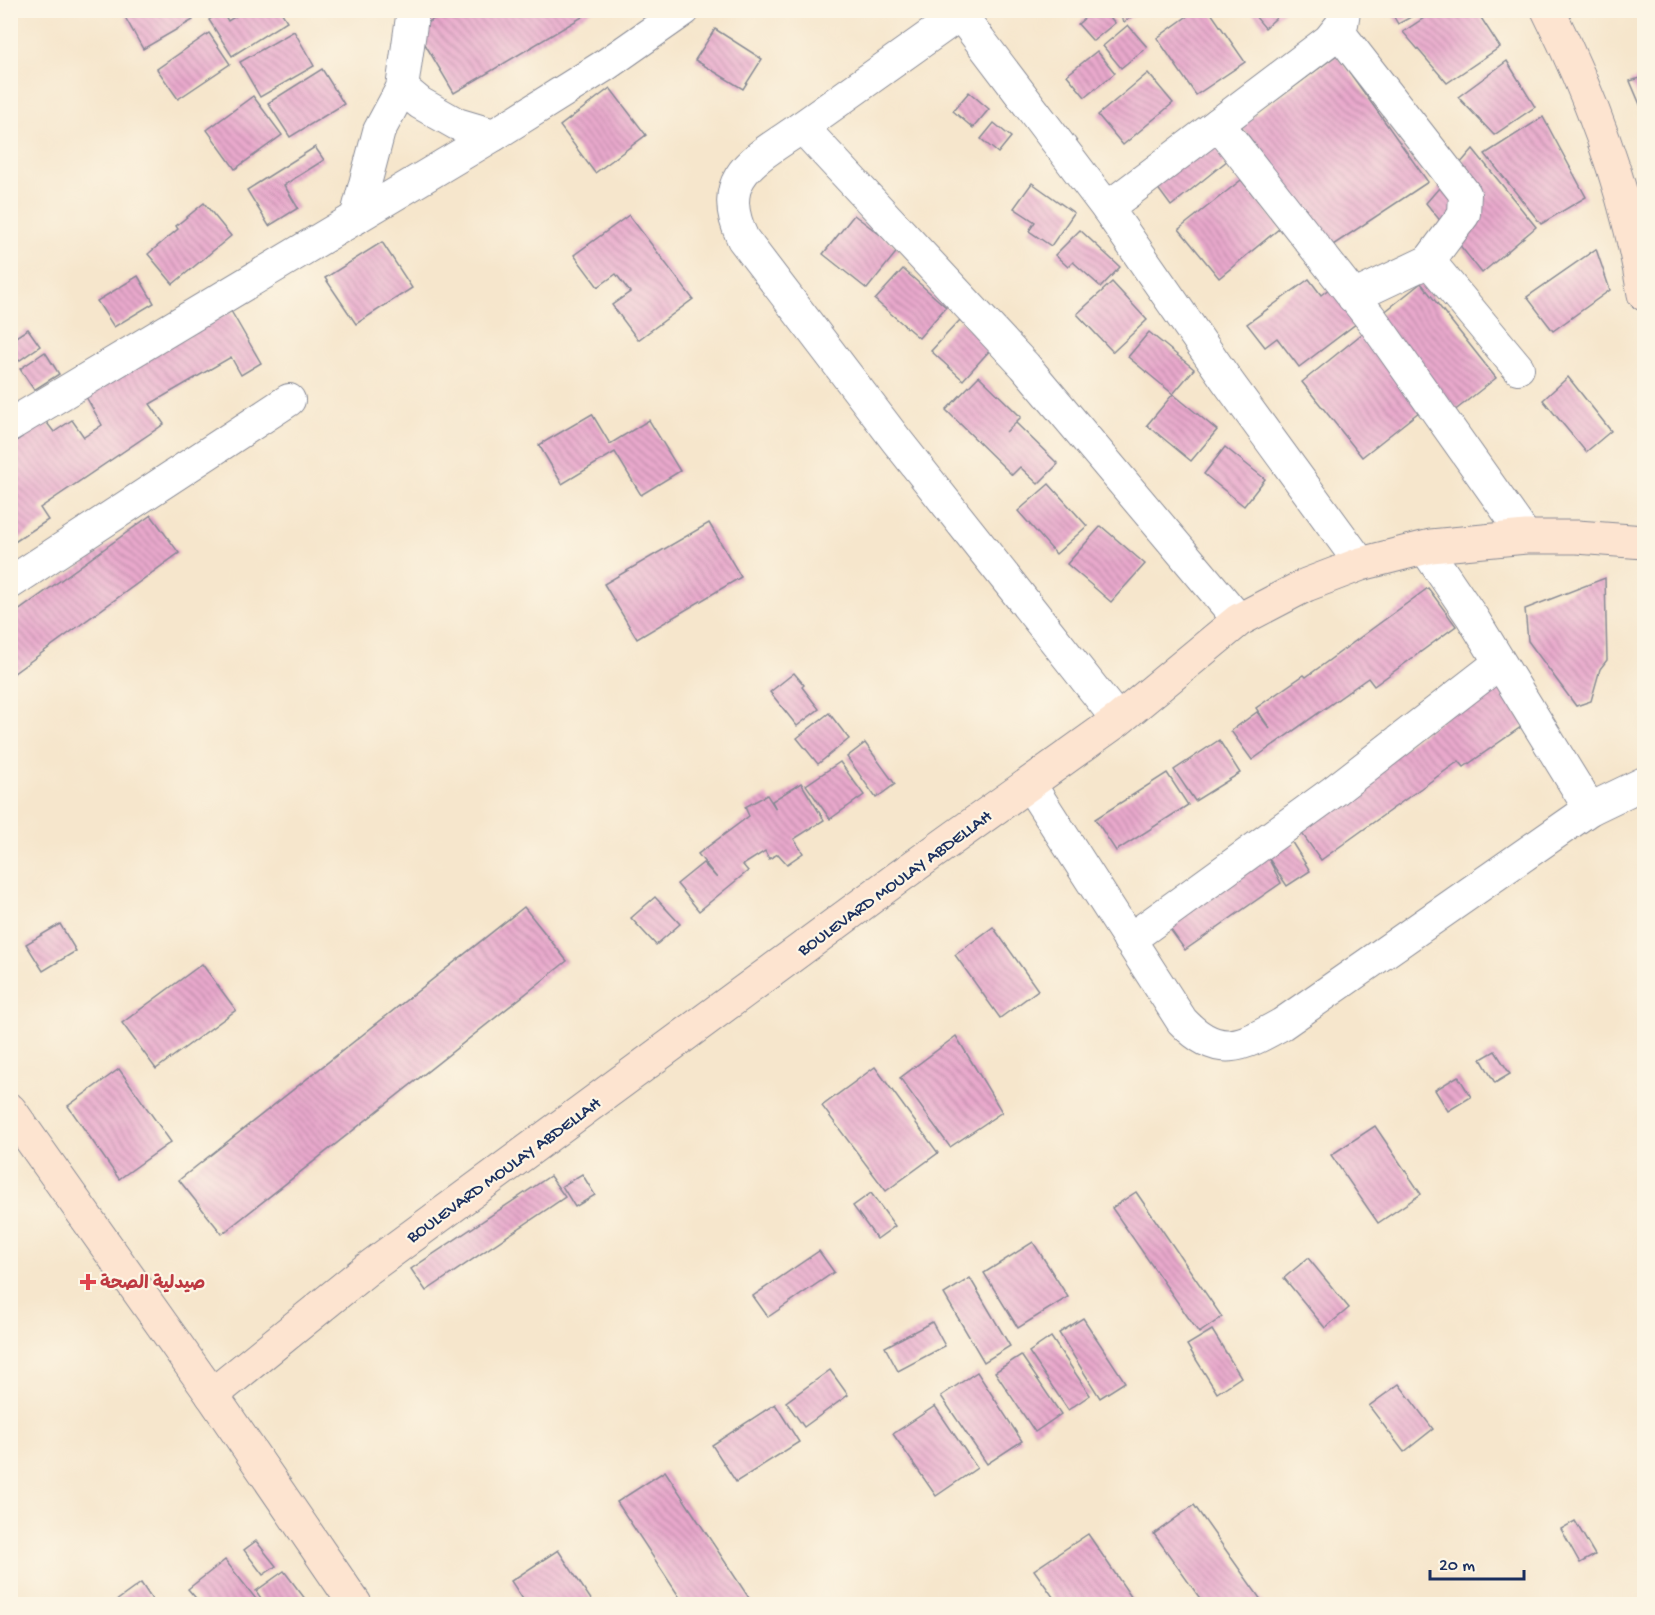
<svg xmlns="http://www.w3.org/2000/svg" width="1655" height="1615" viewBox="0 0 1655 1615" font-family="'Gochi Hand','Playpen Sans Arabic',sans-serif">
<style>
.building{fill:url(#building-back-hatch)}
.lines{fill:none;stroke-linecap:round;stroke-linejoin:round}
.street-casing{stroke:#888a95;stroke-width:34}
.secondary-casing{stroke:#888a95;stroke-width:35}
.street{stroke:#fff;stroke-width:32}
.secondary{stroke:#fde4d0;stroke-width:33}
.health-dot{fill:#e0444e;stroke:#fcf5e5;stroke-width:2}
.labels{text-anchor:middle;stroke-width:4.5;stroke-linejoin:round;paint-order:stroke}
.street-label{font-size:18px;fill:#1b2f5e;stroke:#fcf5e5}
.health-label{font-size:18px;font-weight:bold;fill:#be3a42;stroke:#fcf5e5;text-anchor:start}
</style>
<defs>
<pattern id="building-back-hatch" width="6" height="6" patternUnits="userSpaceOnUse" patternTransform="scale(1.5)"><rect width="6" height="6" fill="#e9a9cc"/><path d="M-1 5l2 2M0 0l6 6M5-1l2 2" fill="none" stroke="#bc8aa9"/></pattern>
</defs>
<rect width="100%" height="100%" fill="#fcf5e5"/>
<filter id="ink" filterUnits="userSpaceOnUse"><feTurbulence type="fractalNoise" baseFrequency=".0167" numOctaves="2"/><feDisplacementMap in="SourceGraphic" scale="12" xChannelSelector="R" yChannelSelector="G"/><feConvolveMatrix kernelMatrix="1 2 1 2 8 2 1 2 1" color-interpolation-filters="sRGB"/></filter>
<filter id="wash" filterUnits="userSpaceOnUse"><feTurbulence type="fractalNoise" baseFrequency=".008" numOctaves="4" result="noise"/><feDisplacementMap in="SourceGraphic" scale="24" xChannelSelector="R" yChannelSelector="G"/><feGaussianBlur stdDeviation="1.35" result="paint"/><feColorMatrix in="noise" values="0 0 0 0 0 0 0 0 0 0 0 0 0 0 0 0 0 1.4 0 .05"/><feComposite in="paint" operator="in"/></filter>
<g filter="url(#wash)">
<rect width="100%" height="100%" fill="#f6e6cc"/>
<g id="blocks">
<g class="building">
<polygon points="136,10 187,10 193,20 143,49 125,17"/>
<polygon points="233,10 280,10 287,21 232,56 209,20 222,11 228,21 236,16"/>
<polygon points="435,10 594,10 454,93 416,29 439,16"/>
<polygon points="1094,10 1104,10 1115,23 1093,41 1078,24"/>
<polygon points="1116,10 1141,10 1124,22"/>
<polygon points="1196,10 1209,10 1245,62 1196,95 1157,38"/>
<polygon points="1250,10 1285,10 1265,28"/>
<polygon points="1390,10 1424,10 1398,24"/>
<polygon points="1436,10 1476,10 1500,47 1447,83 1403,32"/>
<polygon points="1128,25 1147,47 1121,68 1103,46"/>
<polygon points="715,29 762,59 743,89 695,60"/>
<polygon points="294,31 314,66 260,97 240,62"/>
<polygon points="209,33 230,64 178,99 157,69"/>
<polygon points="1097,51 1115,73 1085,97 1067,75"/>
<polygon points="1337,55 1428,182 1330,247 1241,126"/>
<polygon points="1507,61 1535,107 1494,135 1458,97"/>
<polygon points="322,69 344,104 290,137 268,103"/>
<polygon points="1148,73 1173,103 1123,145 1098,115"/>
<polygon points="1644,77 1644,114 1630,81"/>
<polygon points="610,88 646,135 595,173 560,126"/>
<polygon points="969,92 989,109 973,128 953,111"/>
<polygon points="253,96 282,135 235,169 207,130"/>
<polygon points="1543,117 1586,197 1541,224 1485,154"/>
<polygon points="994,123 1011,137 998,153 981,139"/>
<polygon points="1210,140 1228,160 1171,206 1154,183"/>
<polygon points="315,147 324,160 284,185 298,208 269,226 247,190"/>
<polygon points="1473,149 1536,227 1482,273 1426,203"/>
<polygon points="1241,180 1280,228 1219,278 1179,229"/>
<polygon points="1032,183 1074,213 1051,246 1029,231 1035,222 1014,208"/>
<polygon points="204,203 231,236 173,284 148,254 178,229 176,226"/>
<polygon points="629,215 693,299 638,340 612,305 630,292 616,274 598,287 574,255"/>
<polygon points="854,215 899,249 867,289 823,254"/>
<polygon points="1080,230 1120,267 1101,287 1073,262 1068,267 1055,255"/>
<polygon points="382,242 412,288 356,324 325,278"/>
<polygon points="1596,249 1610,290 1553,331 1527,297"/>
<polygon points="903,269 946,307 919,338 875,300"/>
<polygon points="138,276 154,303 114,327 97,301"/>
<polygon points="1309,279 1321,295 1334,285 1361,320 1299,367 1277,338 1265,347 1247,324"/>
<polygon points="1112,282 1147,320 1113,352 1077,314"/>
<polygon points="1421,283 1496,378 1448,416 1373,321"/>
<polygon points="231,311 261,363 241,375 231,357 150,404 164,424 40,508 48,520 10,545 10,445 22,437 22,430 41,415 54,432 72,420 84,437 102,425 85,395"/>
<polygon points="960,320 991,349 963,380 931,351"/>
<polygon points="28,329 40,346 10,367 10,349 15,346 11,340"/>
<polygon points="1149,332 1194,369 1173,394 1128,357"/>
<polygon points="1363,333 1424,408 1362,457 1302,382"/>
<polygon points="45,352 59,374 34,390 20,369"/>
<polygon points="979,376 1021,417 1006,432 1016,423 1058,464 1038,484 1020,467 1012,475 946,410"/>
<polygon points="1568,377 1611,431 1586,452 1543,400"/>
<polygon points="1173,394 1217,430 1191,461 1147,425"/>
<polygon points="592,414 610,444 649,420 680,471 641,495 615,452 562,484 539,445"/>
<polygon points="1225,447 1265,479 1244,506 1204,474"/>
<polygon points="1049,484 1087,526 1056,554 1018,511"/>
<polygon points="151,515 179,553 10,676 10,617"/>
<polygon points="709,523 741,577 637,639 604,584"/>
<polygon points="1101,526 1145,564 1111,602 1067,564"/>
<polygon points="1605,578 1607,660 1600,669 1591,701 1576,706 1528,641 1525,609"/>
<polygon points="1428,588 1456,626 1374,686 1368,678 1252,760 1231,731 1257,712 1270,729 1256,708 1304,675 1306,677"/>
<polygon points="794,673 804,685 802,687 819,709 797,726 770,692"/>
<polygon points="1493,680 1525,724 1464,767 1459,761 1321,860 1298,828"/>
<polygon points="829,713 849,739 818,764 797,738"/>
<polygon points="1219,740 1240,773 1195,801 1174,770"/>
<polygon points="865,743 895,784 876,798 847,757"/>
<polygon points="840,762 864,795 830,819 806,785"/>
<polygon points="1167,773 1188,805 1116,851 1095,819"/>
<polygon points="801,783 824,820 794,839 803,853 787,864 778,854 769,859 765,851 743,865 748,871 699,911 677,884 703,863 717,878 698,854 749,816 745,807 767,795 776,809 772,801"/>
<polygon points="1288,836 1310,871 1287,886 1267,856 1281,883 1185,950 1163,919"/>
<polygon points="655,897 680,924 656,945 631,918"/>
<polygon points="524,907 567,961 222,1234 179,1180"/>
<polygon points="60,924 76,951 43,971 26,944"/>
<polygon points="993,927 1038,990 1000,1018 955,955"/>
<polygon points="202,964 236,1010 156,1069 122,1023"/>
<polygon points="956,1036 1002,1112 950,1147 900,1078"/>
<polygon points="1495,1051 1510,1074 1495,1083 1481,1059"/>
<polygon points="875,1067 938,1153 886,1191 822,1106"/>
<polygon points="119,1069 171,1142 119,1179 68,1106"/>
<polygon points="1458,1076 1471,1097 1448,1111 1435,1090"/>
<polygon points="1375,1126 1421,1194 1378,1223 1331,1155"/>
<polygon points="582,1174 595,1195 575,1207 562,1186"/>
<polygon points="550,1176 565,1197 426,1291 411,1269"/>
<polygon points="1136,1192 1222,1317 1199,1333 1112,1208"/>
<polygon points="871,1193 895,1226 877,1239 853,1206"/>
<polygon points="1033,1242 1068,1297 1018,1328 984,1273"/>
<polygon points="819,1251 834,1272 768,1317 753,1296"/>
<polygon points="1308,1258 1349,1308 1325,1328 1284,1278"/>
<polygon points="970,1278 1010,1346 984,1362 944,1294"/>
<polygon points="1083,1318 1125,1382 1100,1398 1059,1333"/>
<polygon points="932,1322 945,1346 898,1371 885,1347"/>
<polygon points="1212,1330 1241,1377 1217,1393 1187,1345"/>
<polygon points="1051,1337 1090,1395 1068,1410 1029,1352"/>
<polygon points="1021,1355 1061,1414 1035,1432 995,1372"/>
<polygon points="830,1370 848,1395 804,1427 786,1402"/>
<polygon points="977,1372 1022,1441 987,1464 941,1396"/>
<polygon points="1399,1384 1433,1429 1404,1452 1369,1406"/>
<polygon points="775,1404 799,1442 736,1482 712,1445"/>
<polygon points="935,1406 977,1468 936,1496 893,1434"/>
<polygon points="665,1471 753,1604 684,1604 617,1502"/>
<polygon points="1194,1505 1264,1604 1204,1604 1154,1534"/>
<polygon points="1575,1521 1595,1555 1580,1563 1561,1529"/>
<polygon points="1088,1534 1136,1604 1058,1604 1034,1570"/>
<polygon points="256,1541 276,1566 263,1575 244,1550"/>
<polygon points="558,1550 594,1604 526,1604 511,1581"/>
<polygon points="225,1560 260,1604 201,1604 188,1589"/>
<polygon points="284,1571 309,1604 265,1604 256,1591"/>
<polygon points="141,1583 155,1604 112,1604"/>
</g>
</g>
</g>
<g filter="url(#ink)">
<use href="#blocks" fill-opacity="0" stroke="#888a95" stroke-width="1.5"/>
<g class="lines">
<defs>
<g id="street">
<polyline points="966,10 802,127 1025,366 1239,620"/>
<polyline points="960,14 1107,208 1228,382 1361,564"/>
<polyline points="1338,31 1465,194 1464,214 1429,261 1518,368"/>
<polyline points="402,88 420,103 457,124 494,135"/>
<polyline points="1218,124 1373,321 1526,537"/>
<path d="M802,127C756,159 713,176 743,239L897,441L1118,720"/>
<polyline points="1107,208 1329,40 1342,24 1344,11"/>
<polyline points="356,218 379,131 402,88 413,10"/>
<polyline points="1353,297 1429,261"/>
<polyline points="10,425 494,135 607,64 684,10"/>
<polyline points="1425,548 1472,617 1590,809"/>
<polyline points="10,583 289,400"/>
<path d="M1030,785L1182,1021C1218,1059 1241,1047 1282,1024L1590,809L1644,783"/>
<polyline points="1129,940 1333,792 1498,664"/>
</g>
<g id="secondary">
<path d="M1548,10C1592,98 1628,196 1644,294"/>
<polyline points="10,1110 212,1395 355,1604"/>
<polyline points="212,1395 366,1270 899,877 1118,720 1239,620 1306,585 1361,564 1431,546 1526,537 1577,537 1644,542"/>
</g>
</defs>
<use href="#street" class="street-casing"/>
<use href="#secondary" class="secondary-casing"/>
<use href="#street" class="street"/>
<use href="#secondary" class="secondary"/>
</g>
</g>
<path class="health-dot" d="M85 1273h6v6h6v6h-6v6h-6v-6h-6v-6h6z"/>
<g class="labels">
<g class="street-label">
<text transform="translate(894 882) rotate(-36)" y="6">BOULEVARD MOULAY ABDELLAH</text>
<text transform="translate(503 1169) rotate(-36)" y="6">BOULEVARD MOULAY ABDELLAH</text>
</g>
<g class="health-label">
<text x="100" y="1288">صيدلية الصحة</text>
</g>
</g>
<rect width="1655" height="1615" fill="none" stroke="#fcf5e5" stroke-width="36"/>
<path d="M1430 1570v9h94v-9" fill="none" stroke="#1b2f5e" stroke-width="3"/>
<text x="1439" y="1570" font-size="18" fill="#1b2f5e" stroke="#fcf5e5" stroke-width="4.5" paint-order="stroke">20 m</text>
</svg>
